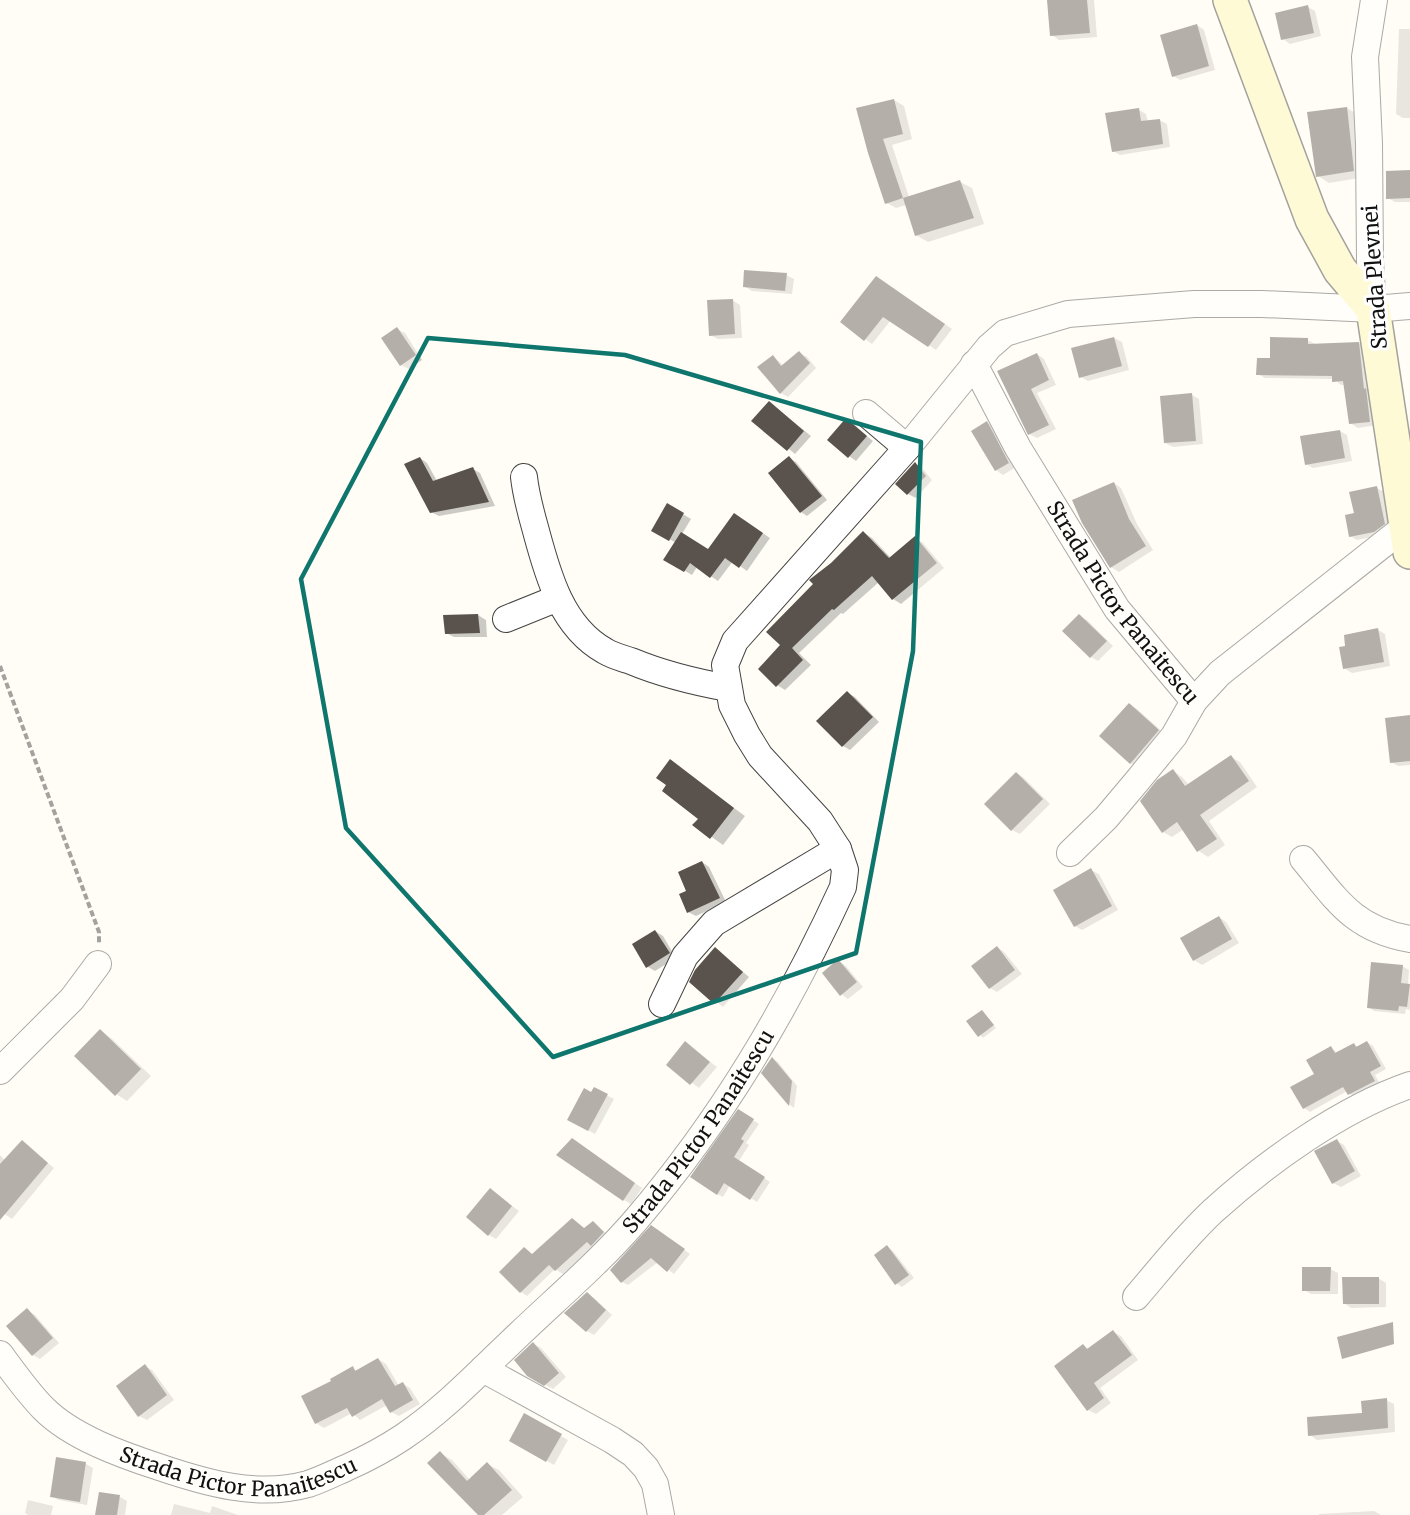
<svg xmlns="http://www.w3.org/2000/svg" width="1410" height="1515" viewBox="0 0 1410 1515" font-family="Merriweather,serif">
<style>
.shadow{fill:#0003}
.building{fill:#5a524d}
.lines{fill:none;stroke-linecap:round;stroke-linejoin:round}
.street-casing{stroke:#444;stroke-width:28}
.secondary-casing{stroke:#333;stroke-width:36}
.path{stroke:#333;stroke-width:4;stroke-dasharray:6 3;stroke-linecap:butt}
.street{stroke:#fff;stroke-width:26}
.secondary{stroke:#fff6b0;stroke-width:33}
.marked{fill:none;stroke:#0f766e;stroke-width:4.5;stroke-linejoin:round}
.labels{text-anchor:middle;stroke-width:6;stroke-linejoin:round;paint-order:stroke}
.street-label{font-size:21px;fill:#111;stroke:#fff}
</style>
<rect width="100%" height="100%" fill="#fffdf5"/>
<g class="shadow">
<polygon points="1049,0 1094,0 1097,37 1059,40 1052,35"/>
<polygon points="1308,7 1315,11 1321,36 1290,44 1283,39"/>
<polygon points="1197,25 1204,30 1215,70 1180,80 1173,76"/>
<polygon points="1399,29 1410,29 1410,118 1403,118 1396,114"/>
<polygon points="894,100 904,106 912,139 892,145 909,197 960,182 972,188 984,224 928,242 916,235 906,205 896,208 887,203 869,153"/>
<polygon points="1347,108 1359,115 1365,177 1329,183 1318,176"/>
<polygon points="1139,110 1146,114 1148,122 1159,120 1167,124 1170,147 1120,155 1113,151"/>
<polygon points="1410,172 1410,202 1395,202 1388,198"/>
<polygon points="786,275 794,279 792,294 752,291 744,286"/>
<polygon points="883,282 952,329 936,350 891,320 872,344 865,339"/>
<polygon points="732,300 740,305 742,338 718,339 710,335"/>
<polygon points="397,329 405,333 422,360 409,369 401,365"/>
<polygon points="1114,338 1122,342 1129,370 1088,381 1081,377"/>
<polygon points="1307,340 1315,344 1359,343 1366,348 1377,425 1358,428 1350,423 1345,385 1341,385 1334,379 1265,378 1258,374 1271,359"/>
<polygon points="799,353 807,357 816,368 788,397 781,393 773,356 784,366"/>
<polygon points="1037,354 1044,359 1056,385 1037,393 1056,429 1037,438 1029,434 999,371"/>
<polygon points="1192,395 1199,399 1203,444 1173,447 1165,443"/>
<polygon points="769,402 811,436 795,454 754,420"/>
<polygon points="846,420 873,441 856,461 849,456"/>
<polygon points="987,423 995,427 1016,467 1003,475 996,470"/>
<polygon points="1340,431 1347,435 1352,461 1313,468 1306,464"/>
<polygon points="420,458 427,463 437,481 473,469 480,473 495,506 439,516 431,512"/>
<polygon points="789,458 796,462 827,500 807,516 801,512"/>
<polygon points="915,464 922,468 932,480 916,498 908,494"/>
<polygon points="1114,483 1121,488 1137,524 1153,550 1119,572 1111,567 1088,530"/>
<polygon points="1377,488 1384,492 1391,528 1382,535 1357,540 1350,536 1355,514"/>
<polygon points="668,505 691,519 682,534 708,551 742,519 770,538 747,571 733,561 718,581 697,567 692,575 666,560 676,543 654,530"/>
<polygon points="864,533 872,538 891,558 915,538 923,543 944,568 901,604 893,599 879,582 843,614 841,613 799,653 811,665 785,690 777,685 782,645 815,584 832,564"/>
<polygon points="478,615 486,620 487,637 454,637 446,633"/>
<polygon points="1079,616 1087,620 1113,646 1098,661 1091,657 1065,631"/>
<polygon points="1378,630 1385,634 1390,666 1352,673 1344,668"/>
<polygon points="848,693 855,697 879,722 850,750 843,746"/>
<polygon points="1130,705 1137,709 1166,735 1138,767 1130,763"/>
<polygon points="1410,717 1410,765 1398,766 1391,762"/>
<polygon points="1231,757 1240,762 1257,787 1209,821 1225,845 1208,857 1199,851 1184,829 1172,837 1163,832 1173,771 1182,777 1189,785"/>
<polygon points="670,761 745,816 723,845 695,825 700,818 668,785"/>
<polygon points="1017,773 1024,778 1050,804 1020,834 1012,830 986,804"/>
<polygon points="702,862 709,867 726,902 696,916 688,912"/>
<polygon points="1091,870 1099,874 1118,910 1082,930 1075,926"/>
<polygon points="1219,917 1226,922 1239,943 1202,965 1194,960 1182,939"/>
<polygon points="655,931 663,936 676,958 655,971 648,967"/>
<polygon points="997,947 1004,952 1022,974 997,992 990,988"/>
<polygon points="715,949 749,977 723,1007 691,981"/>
<polygon points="838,961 846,966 863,987 848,999 841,994"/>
<polygon points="1402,966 1409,970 1408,985 1410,986 1410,1010 1406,1009 1405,1014 1374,1011 1368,1007"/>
<polygon points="982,1011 996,1028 983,1038 968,1022"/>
<polygon points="100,1031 111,1038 151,1076 127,1101 116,1094"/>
<polygon points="1367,1042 1373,1046 1386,1069 1375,1075 1380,1084 1355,1098 1347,1091 1310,1112 1304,1108 1316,1075 1331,1048 1338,1053 1354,1044 1358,1047"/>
<polygon points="685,1043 717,1067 699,1088 668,1065"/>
<polygon points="773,1059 778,1062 797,1086 794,1108 790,1105 763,1072"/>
<polygon points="594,1089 614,1099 595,1134 569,1120"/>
<polygon points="739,1111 759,1124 746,1143 749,1145 739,1161 770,1182 757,1202 730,1185 723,1197 717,1194"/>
<polygon points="1337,1141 1344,1145 1361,1176 1341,1187 1333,1183"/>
<polygon points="22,1142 54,1168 12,1219 0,1211 0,1155 5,1160"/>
<polygon points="580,1144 642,1188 631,1204 624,1200"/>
<polygon points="491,1190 519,1211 496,1239 489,1235"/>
<polygon points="572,1220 585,1229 593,1222 610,1237 598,1249 593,1246 563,1274 555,1269 527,1296 521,1292 501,1272 524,1249 533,1255"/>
<polygon points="658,1231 690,1254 674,1274 658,1262 628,1285 622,1282"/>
<polygon points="887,1247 893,1251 914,1278 902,1287 896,1283"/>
<polygon points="1330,1269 1338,1273 1338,1294 1311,1294 1304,1290"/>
<polygon points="1378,1278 1386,1283 1386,1307 1351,1308 1344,1303"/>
<polygon points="587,1294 594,1298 612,1315 594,1335 587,1331"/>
<polygon points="27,1310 35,1315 59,1343 40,1359 33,1355"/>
<polygon points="1113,1332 1121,1336 1138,1360 1100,1388 1111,1403 1096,1414 1088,1410 1084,1346 1089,1349"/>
<polygon points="534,1344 541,1348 566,1377 553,1389 528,1375"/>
<polygon points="378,1359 386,1364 399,1386 403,1384 410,1388 420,1404 399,1416 391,1412 387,1405 360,1420 352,1413 324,1428 316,1423 303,1396 333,1381 353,1368 358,1371"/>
<polygon points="145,1366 152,1370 174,1400 147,1420 139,1416"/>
<polygon points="1386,1400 1394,1404 1395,1432 1317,1440 1310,1435 1364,1415"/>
<polygon points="525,1415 568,1440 554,1465 511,1440"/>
<polygon points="440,1453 452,1460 470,1480 487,1464 499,1470 523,1497 502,1515 480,1515"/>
<polygon points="58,1459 86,1464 93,1468 87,1505 59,1500 52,1496"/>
<polygon points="120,1497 127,1501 125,1515 97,1515"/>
<polygon points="28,1500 53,1506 51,1515 28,1515 25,1513"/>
<polygon points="174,1504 210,1513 212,1506 238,1515 171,1515"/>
<polygon points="1374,1511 1381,1515 1319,1515 1319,1514"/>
</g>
<g class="building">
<polygon points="1047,0 1087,0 1090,33 1050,36"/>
<polygon points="1308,5 1314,33 1281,40 1275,13"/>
<polygon points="1197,24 1209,66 1172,77 1160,35"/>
<polygon points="894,99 903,134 883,139 903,198 885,204 868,153 856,108"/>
<polygon points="1347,107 1354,171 1316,177 1307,112"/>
<polygon points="1139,108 1141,121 1160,119 1163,144 1112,152 1105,113"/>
<polygon points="1410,170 1410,198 1386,199 1386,171"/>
<polygon points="960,180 974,218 915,236 903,198"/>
<polygon points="744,270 787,273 785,291 743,287"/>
<polygon points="876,276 945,324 928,347 883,317 864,341 840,322"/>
<polygon points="733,299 735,334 709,336 707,300"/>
<polygon points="397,327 416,355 400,366 381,338"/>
<polygon points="1114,337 1122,366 1079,378 1071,348"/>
<polygon points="1270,337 1308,338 1308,344 1359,342 1364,389 1366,388 1370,422 1349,424 1343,381 1332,382 1332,376 1256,375 1257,358 1270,358"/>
<polygon points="799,351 810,363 780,394 757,367 773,355 781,366"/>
<polygon points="1037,353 1049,380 1031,389 1049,425 1028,435 997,371"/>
<polygon points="1192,393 1196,441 1164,443 1160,396"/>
<polygon points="769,401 804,431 787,451 751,421"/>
<polygon points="846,418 867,436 848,458 827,440"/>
<polygon points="987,421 1009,463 995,471 971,431"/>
<polygon points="1340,430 1345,458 1305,465 1300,436"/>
<polygon points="789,456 822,496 800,513 768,473"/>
<polygon points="420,457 433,481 473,467 489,502 430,513 404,464"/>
<polygon points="915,462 926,476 907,495 895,484"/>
<polygon points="1114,482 1129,519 1146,546 1110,568 1082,523 1072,500"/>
<polygon points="1377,486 1385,524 1374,532 1349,537 1345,515 1354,513 1349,492"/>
<polygon points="667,503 684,513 669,541 651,531"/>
<polygon points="734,513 763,533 739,568 725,558 710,578 690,563 684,572 663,560 681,532 708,549"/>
<polygon points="863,531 889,558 915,536 937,563 892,600 872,576 834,610 832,609 792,648 803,660 776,687 758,669 780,645 766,632 813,584 809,580 831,563"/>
<polygon points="478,614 480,633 445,634 443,615"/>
<polygon points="1079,614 1107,641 1090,658 1062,631"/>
<polygon points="1378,628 1384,662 1343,669 1339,647 1345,646 1344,635"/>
<polygon points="847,691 873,717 842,747 816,721"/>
<polygon points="1129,703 1159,730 1130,764 1099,736"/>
<polygon points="1410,715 1410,761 1390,763 1385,718"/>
<polygon points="1231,755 1249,781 1200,815 1217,839 1197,852 1177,822 1162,833 1140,801 1157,780 1173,769 1185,786"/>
<polygon points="670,759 734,808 710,839 692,825 698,819 662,791 666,785 656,778"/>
<polygon points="1016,772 1043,799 1011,831 984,804"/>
<polygon points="702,861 720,898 687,913 679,894 686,891 678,872"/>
<polygon points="1091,868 1112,906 1074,927 1053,890"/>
<polygon points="1219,916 1232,939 1193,961 1180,938"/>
<polygon points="655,930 670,953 646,968 632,944"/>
<polygon points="997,946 1015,970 989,989 971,966"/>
<polygon points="715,947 743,972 714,1004 689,982 695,970"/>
<polygon points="838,959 857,982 840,996 822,973"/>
<polygon points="1371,962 1403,965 1401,983 1410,984 1407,1007 1399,1006 1398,1011 1367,1008"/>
<polygon points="982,1010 994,1025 978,1037 966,1021"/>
<polygon points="100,1029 141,1069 115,1096 74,1056"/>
<polygon points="685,1041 710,1062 690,1085 666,1065"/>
<polygon points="1367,1041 1381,1066 1370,1072 1375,1081 1348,1095 1343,1087 1303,1109 1290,1087 1314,1074 1306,1060 1331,1046 1335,1053 1354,1043 1356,1047"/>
<polygon points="772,1057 792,1081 789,1106 761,1073"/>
<polygon points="594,1087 608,1094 588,1131 567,1120 584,1088 591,1092"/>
<polygon points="738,1109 754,1119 741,1139 744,1141 734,1157 765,1177 750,1200 724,1183 717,1195 690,1177"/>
<polygon points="572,1138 635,1183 623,1201 556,1155"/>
<polygon points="1337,1139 1355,1171 1332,1184 1314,1151"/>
<polygon points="22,1140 48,1163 0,1220 0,1164"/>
<polygon points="490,1188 512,1206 488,1236 466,1217"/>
<polygon points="572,1218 584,1228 593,1221 604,1232 591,1246 587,1242 555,1271 549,1265 520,1293 499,1272 524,1247 532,1254"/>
<polygon points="651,1225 685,1249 667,1272 651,1258 621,1283 610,1270"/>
<polygon points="887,1245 909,1275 895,1285 874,1255"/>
<polygon points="1302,1267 1331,1267 1330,1291 1302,1291"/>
<polygon points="1342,1277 1379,1277 1379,1304 1343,1304"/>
<polygon points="587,1292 606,1310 586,1332 564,1313"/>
<polygon points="27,1308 53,1338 32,1356 6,1326"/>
<polygon points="1393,1322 1394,1344 1342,1359 1337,1337"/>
<polygon points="1113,1330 1132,1355 1094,1383 1104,1398 1087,1411 1054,1366 1083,1344 1087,1349"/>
<polygon points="533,1342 559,1373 544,1386 527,1376 514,1360"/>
<polygon points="378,1358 395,1386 403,1382 413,1400 390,1413 382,1399 352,1417 347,1408 315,1424 301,1396 331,1381 330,1379 353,1366 355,1371"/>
<polygon points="145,1364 167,1395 138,1417 116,1386"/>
<polygon points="1387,1398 1388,1428 1308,1436 1307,1417 1362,1413 1361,1401"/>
<polygon points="524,1413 562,1434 546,1462 509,1441"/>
<polygon points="440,1451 467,1481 487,1462 512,1490 484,1515 478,1515 427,1463"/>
<polygon points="56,1457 86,1462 80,1502 50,1497"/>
<polygon points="99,1492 120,1495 117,1515 95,1515"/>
</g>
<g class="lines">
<defs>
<g id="street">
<polyline points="1373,309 1370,261 1369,144 1365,57 1374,0"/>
<path id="s1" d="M974,364L1018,448L1117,609L1194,701"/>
<polyline points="866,413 907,448"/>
<path d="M524,477C526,496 531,513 536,531C548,576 562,627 605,651C613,656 622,658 631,661C662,674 695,682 728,688"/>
<polyline points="506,619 558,598"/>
<polyline points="1070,853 1106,818 1138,780 1174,736 1194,701 1220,673 1405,527"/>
<path d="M1303,859C1337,900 1353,929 1410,939"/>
<polyline points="662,1004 685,956 714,923 838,849"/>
<polyline points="0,1071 72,999 98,964"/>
<path d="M1136,1297C1161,1268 1185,1237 1213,1211C1267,1162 1341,1109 1410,1085"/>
<path id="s2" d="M0,1354C14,1373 28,1393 44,1409C72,1437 122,1455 159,1467C206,1483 258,1498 308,1484C321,1480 334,1473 346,1468C366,1459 385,1449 403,1437C442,1411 475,1376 509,1344C551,1303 597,1265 635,1221C723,1118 787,1009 843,887L845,870L838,849L820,821L760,756L747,735L732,705L725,665L735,641L907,448L989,347L1005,333L1068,314L1194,304H1262L1373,309L1410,306"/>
<polyline points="483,1369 612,1440 633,1454 646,1468 655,1484 661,1515"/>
</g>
<polyline id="secondary" points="1230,0 1312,219 1340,270 1373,309 1410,552"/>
</defs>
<use href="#street" class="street-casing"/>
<use href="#secondary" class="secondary-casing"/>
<polyline class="path" points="0,666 99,932 99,944"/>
<use href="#street" class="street"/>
<use href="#secondary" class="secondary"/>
</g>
<path d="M0 0H1410V1515H0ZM428,338L625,355L921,442L913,651L856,953L553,1057L346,828L301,579Z" fill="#fffdf5" fill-opacity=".55" fill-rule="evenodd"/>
<path class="marked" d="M428,338L625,355L921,442L913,651L856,953L553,1057L346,828L301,579Z"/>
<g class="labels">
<g class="street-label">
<text transform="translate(1375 277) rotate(-94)" y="7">Strada Plevnei</text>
<text dy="7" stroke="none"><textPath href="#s1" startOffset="282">Strada Pictor Panaitescu</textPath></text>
<text dy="7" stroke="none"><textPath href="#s2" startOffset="886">Strada Pictor Panaitescu</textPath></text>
<text dy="7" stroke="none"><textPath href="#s2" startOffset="282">Strada Pictor Panaitescu</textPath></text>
</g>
</g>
</svg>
